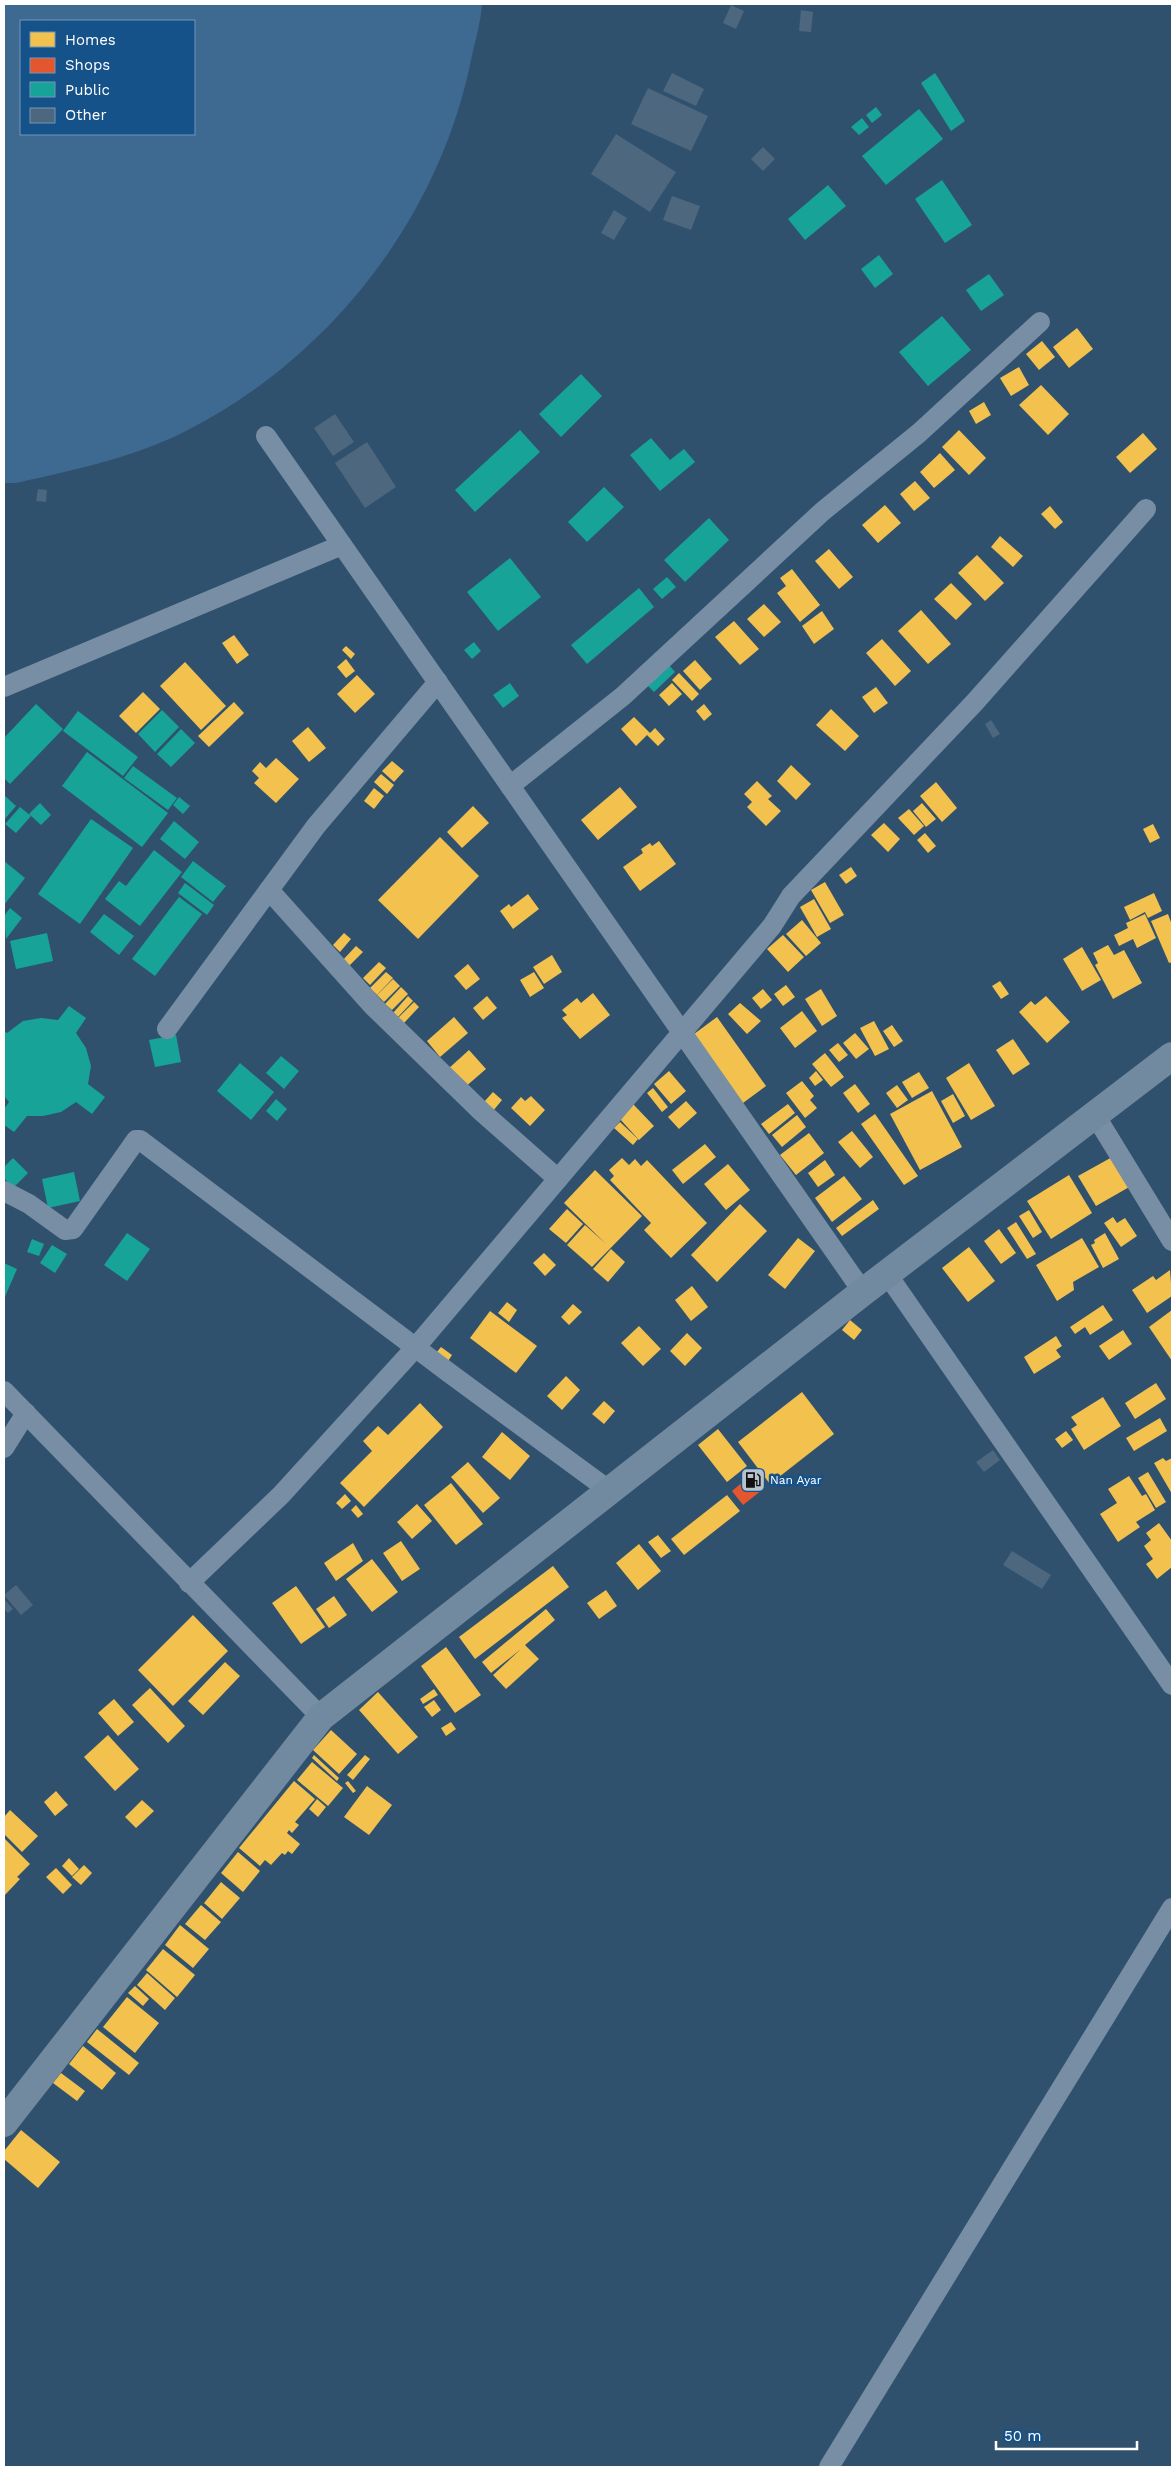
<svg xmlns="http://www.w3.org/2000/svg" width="1176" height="2471" viewBox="0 0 1176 2471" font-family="'Work Sans',sans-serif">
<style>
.water{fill:#3e6991;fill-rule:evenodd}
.homes{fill:#f2c14e}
.shops{fill:#e4572e}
.public{fill:#17a398}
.building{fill:#4c677e}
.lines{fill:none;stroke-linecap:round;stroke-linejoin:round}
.minor{stroke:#778ea4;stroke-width:20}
.secondary{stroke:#728a9f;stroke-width:28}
.labels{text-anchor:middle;stroke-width:5;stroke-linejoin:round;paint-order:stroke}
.poi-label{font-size:12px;fill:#fff;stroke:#155289;text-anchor:start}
</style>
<rect width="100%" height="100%" fill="#30516e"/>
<path class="water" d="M4,4H482C481,22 475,41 471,60C439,218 330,358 186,431C132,458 74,470 16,483H4ZM21,21H194V134H21Z"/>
<g class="homes">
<polygon points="1077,328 1093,349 1069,368 1053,347"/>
<polygon points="1042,341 1055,357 1039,370 1026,354"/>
<polygon points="1019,367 1029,385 1011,396 1000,378"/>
<polygon points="1041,385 1069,414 1048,435 1019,405"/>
<polygon points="984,402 991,415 976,424 969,411"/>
<polygon points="959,430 986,458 969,475 942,447"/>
<polygon points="1143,433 1157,449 1130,473 1116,457"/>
<polygon points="940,453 955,470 934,488 920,472"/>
<polygon points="915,481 930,498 914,511 900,494"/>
<polygon points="885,505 901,523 878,543 862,525"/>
<polygon points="1050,506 1063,522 1055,529 1041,514"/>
<polygon points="1000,536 1023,556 1013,567 991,547"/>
<polygon points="829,549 853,577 839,589 815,561"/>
<polygon points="977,555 1004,583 985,601 958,573"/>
<polygon points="792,569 820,605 800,622 777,593 786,586 780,578"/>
<polygon points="951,583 972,604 956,620 934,599"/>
<polygon points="764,604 781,622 764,637 747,619"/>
<polygon points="921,610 951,644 928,664 898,631"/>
<polygon points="822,611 834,629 814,644 802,626"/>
<polygon points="734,621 759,649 740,665 715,637"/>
<polygon points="234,635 249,655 237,664 222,643"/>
<polygon points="882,639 911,671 895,686 866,653"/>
<polygon points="346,646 355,654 351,659 342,650"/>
<polygon points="346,659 355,671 346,678 337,667"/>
<polygon points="695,660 712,679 700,690 683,671"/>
<polygon points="185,662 226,706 201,730 160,686"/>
<polygon points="679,673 699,694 692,701 672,680"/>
<polygon points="357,675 375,694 355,713 337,694"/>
<polygon points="672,683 682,694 669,706 659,695"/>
<polygon points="876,687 888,703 874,713 862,697"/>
<polygon points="143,692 160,709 136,733 119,716"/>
<polygon points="234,702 244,713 209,747 198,736"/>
<polygon points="704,704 712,714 704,721 696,711"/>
<polygon points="831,709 859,736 845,751 816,725"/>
<polygon points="634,717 650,733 655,728 665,739 658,746 647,735 636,746 621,729"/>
<polygon points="308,727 326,748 309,762 292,741"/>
<polygon points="276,758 299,779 276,803 254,783 259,778 252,771 260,762 266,768"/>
<polygon points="392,761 404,771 394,782 382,771"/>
<polygon points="791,765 811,784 796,800 777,781"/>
<polygon points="381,774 394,785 387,794 374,782"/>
<polygon points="757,781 772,796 768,799 781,811 766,826 747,807 752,802 744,794"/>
<polygon points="936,782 957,808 942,822 920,796"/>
<polygon points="620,787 637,807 598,840 581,820"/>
<polygon points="374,788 384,796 374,809 364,801"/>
<polygon points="922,803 936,819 926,827 913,811"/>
<polygon points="473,806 489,823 462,848 447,832"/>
<polygon points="909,809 924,826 914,835 898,818"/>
<polygon points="884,823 900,839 888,852 871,835"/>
<polygon points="1153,824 1160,838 1150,843 1143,829"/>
<polygon points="925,833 936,846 928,853 917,840"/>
<polygon points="440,837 479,876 418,939 378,900"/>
<polygon points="659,841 676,864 640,891 623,867 643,853 641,849 650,843 652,846"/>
<polygon points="851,867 857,876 846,884 839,875"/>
<polygon points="825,882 844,915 830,923 811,890"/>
<polygon points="1154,893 1162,911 1148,918 1145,912 1130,920 1124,907"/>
<polygon points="528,894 539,909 513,929 500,911 509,904 511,907"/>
<polygon points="814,899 831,929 817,937 800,907"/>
<polygon points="1145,914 1156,938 1137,948 1133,939 1119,946 1114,935 1128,928 1126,923"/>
<polygon points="1168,914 1172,925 1172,962 1169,963 1151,921"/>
<polygon points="802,920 821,943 806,956 786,934"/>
<polygon points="344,933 351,939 340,952 333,945"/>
<polygon points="783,935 804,957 788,972 767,949"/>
<polygon points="1108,945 1114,955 1124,950 1142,983 1113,999 1095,965 1098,963 1093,953"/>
<polygon points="356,946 363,952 347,968 341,962"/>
<polygon points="1082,947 1101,980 1082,991 1063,959"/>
<polygon points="552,955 562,972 544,984 533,967"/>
<polygon points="379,962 386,968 370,985 363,978"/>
<polygon points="468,964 480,979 466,990 454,976"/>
<polygon points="386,972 393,978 377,995 370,988"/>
<polygon points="534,972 544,988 530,997 520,980"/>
<polygon points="393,979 400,986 384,1002 377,995"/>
<polygon points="1000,981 1009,994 1001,999 992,986"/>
<polygon points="786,985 795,997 783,1006 774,994"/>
<polygon points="401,987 408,994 392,1010 385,1004"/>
<polygon points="763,989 772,1000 761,1009 752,998"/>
<polygon points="821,989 837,1016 822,1026 805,999"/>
<polygon points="593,993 610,1015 580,1039 562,1018 567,1015 562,1010 577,998 581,1003"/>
<polygon points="408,996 413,1001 398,1017 393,1013"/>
<polygon points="487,996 497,1008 483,1020 473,1008"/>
<polygon points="1046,996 1070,1022 1047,1043 1019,1012 1031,1001 1035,1005"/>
<polygon points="414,1002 419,1007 404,1023 398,1018"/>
<polygon points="740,1003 761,1021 747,1034 728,1014"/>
<polygon points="802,1011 817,1031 795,1048 780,1028"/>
<polygon points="454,1017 468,1033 440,1057 427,1041"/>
<polygon points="717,1017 766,1086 743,1103 694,1034"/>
<polygon points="874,1021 889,1049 875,1056 860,1028"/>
<polygon points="892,1025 903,1041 894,1047 883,1031"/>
<polygon points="855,1033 869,1049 856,1059 843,1043"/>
<polygon points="1013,1039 1030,1064 1013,1075 996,1050"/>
<polygon points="838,1043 848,1055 839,1062 829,1050"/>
<polygon points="469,1050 486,1069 464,1088 448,1069"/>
<polygon points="825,1053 844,1077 831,1087 812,1064"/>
<polygon points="969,1063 995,1106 971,1120 946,1078"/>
<polygon points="669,1071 686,1091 671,1104 654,1084"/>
<polygon points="816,1071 823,1080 815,1086 809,1078"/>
<polygon points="919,1072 929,1088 912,1098 902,1082"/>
<polygon points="802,1081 814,1096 810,1100 817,1108 805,1118 786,1093"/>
<polygon points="855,1084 870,1104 858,1113 843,1093"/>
<polygon points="897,1085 908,1100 897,1108 886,1093"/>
<polygon points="653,1088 668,1107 662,1112 647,1093"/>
<polygon points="932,1091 962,1147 920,1170 890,1114"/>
<polygon points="493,1092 502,1100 493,1111 483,1103"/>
<polygon points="953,1094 965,1116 953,1123 941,1101"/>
<polygon points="531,1096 545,1110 530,1126 511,1108 521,1097 525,1101"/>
<polygon points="686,1101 697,1113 679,1129 668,1117"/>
<polygon points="633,1104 654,1126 639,1140 619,1118"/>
<polygon points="788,1104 795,1113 769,1134 761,1124"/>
<polygon points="875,1114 918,1176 904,1185 861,1124"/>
<polygon points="797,1115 806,1127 782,1147 772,1135"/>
<polygon points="620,1122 638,1139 633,1145 614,1128"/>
<polygon points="852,1131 873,1157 860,1168 838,1142"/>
<polygon points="809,1133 824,1153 796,1175 780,1155"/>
<polygon points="705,1144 716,1157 683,1184 672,1170"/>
<polygon points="1114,1156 1131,1186 1096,1206 1078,1176"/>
<polygon points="622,1158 629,1165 635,1159 641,1166 647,1160 707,1223 671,1258 644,1230 651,1223 610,1180 614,1176 609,1170"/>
<polygon points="825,1160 835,1175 818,1187 808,1173"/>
<polygon points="728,1164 750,1190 726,1210 704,1184"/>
<polygon points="595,1170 642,1216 592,1267 567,1245 585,1225 606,1244 564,1203"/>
<polygon points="1069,1175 1092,1213 1051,1239 1027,1201"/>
<polygon points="844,1176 862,1199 832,1222 815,1198"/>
<polygon points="873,1200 879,1209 842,1236 836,1228"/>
<polygon points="740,1204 767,1231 717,1282 691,1255"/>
<polygon points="567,1209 583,1224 566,1243 549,1229"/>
<polygon points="1029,1210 1042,1232 1033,1238 1019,1216"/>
<polygon points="1113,1217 1117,1223 1125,1218 1137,1236 1121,1247 1104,1223"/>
<polygon points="1016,1222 1036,1254 1027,1259 1007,1228"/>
<polygon points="999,1229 1016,1253 1001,1264 984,1241"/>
<polygon points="1105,1233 1119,1259 1103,1268 1091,1245 1095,1243 1094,1240"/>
<polygon points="798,1238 815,1251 785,1289 768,1275"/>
<polygon points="1082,1238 1099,1267 1073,1282 1074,1290 1057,1301 1036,1265"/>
<polygon points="969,1247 995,1281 968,1302 942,1268"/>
<polygon points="611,1249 625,1262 608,1282 593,1269"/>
<polygon points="544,1253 556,1265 545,1276 533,1263"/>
<polygon points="1170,1270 1172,1296 1147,1313 1132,1290 1153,1276 1156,1280"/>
<polygon points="692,1286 708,1307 691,1321 675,1300"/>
<polygon points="507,1302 517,1310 509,1322 498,1313"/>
<polygon points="573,1304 582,1312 569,1325 561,1317"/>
<polygon points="1103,1305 1113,1320 1090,1335 1085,1327 1075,1334 1070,1327"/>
<polygon points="1172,1310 1172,1361 1149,1327"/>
<polygon points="490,1311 537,1346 516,1373 470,1338"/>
<polygon points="850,1320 862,1330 854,1340 842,1330"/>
<polygon points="639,1326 661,1349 643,1366 621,1343"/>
<polygon points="1123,1330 1132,1344 1109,1360 1099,1346"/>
<polygon points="687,1333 702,1348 685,1366 670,1351"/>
<polygon points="1056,1336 1062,1346 1056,1350 1061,1357 1034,1374 1024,1357"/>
<polygon points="441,1347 452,1355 448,1361 436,1353"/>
<polygon points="566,1376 580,1390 562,1410 547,1396"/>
<polygon points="1156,1383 1166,1399 1135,1419 1125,1403"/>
<polygon points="802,1392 834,1434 770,1484 738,1442"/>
<polygon points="1103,1397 1121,1426 1084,1450 1071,1429 1077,1425 1071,1417"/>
<polygon points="604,1401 615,1411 604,1424 592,1414"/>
<polygon points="420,1403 443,1427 364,1507 340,1483 372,1451 363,1441 378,1426 388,1435"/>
<polygon points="1160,1418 1167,1431 1134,1451 1126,1438"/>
<polygon points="718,1429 747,1466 727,1482 698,1445"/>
<polygon points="1066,1431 1073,1440 1062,1448 1055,1439"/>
<polygon points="502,1432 530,1456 510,1480 482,1457"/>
<polygon points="1163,1458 1166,1461 1172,1458 1172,1494 1154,1463"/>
<polygon points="468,1462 500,1498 483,1513 451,1477"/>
<polygon points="1148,1472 1166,1502 1156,1508 1138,1478"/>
<polygon points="1129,1476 1142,1496 1146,1494 1155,1510 1136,1522 1140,1527 1118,1542 1100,1514 1117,1503 1108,1489"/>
<polygon points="451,1483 483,1524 456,1545 424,1505"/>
<polygon points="345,1494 351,1501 342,1509 336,1503"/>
<polygon points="727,1495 740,1511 684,1555 671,1539"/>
<polygon points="417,1504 432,1521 412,1539 397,1522"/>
<polygon points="356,1505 363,1514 358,1518 351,1510"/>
<polygon points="1159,1523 1172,1541 1172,1567 1157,1579 1146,1564 1153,1559 1144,1546 1151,1540 1146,1533"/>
<polygon points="658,1535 671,1551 661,1558 648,1542"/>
<polygon points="401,1541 420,1569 402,1581 383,1553"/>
<polygon points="353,1543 363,1561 336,1581 324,1563"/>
<polygon points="639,1544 661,1571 638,1590 616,1563"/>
<polygon points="372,1559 398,1592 372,1612 346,1579"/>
<polygon points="553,1566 569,1587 475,1659 459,1637"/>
<polygon points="296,1586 325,1627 301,1644 272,1603"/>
<polygon points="606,1590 617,1606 599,1619 587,1603"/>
<polygon points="334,1596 347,1615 329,1628 316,1609"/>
<polygon points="546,1609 555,1620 525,1645 539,1659 506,1689 493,1675 521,1649 491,1673 482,1662"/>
<polygon points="193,1615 228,1651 173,1706 138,1670"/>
<polygon points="446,1647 481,1695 455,1713 421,1666"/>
<polygon points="225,1662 240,1676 203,1715 188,1701"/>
<polygon points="150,1688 185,1726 168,1743 132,1705"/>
<polygon points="434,1689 438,1695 423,1704 420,1699"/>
<polygon points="378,1692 418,1737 398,1754 359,1710"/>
<polygon points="114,1699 134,1722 118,1736 98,1713"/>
<polygon points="434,1700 441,1710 432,1717 424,1707"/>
<polygon points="451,1722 456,1729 446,1736 441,1728"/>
<polygon points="331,1730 357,1754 339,1774 313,1750"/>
<polygon points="108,1735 139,1769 115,1791 84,1757"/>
<polygon points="314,1755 339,1778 337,1781 312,1758"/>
<polygon points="365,1755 370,1759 353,1780 347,1775"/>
<polygon points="312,1762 343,1788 328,1806 297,1780"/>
<polygon points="294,1781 315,1799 295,1822 299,1825 292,1833 289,1830 287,1833 300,1844 292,1854 288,1851 285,1855 282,1853 271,1865 265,1860 260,1866 239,1848"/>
<polygon points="348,1781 356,1791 353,1793 345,1783"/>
<polygon points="367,1786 392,1805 369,1835 344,1817"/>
<polygon points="56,1791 68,1805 55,1816 44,1802"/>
<polygon points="317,1799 326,1807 318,1817 309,1809"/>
<polygon points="142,1800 154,1811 136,1828 125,1817"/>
<polygon points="10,1810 38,1836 22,1852 4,1834 4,1817"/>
<polygon points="4,1838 30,1864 17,1877 20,1879 4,1896"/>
<polygon points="238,1852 260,1871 243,1892 221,1873"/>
<polygon points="69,1858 79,1869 72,1876 62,1866"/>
<polygon points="84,1865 92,1873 81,1885 72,1877"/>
<polygon points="56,1868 72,1885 63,1894 46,1877"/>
<polygon points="221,1882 240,1898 222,1919 204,1903"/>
<polygon points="201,1905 221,1922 205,1940 185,1924"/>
<polygon points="180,1925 209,1949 193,1968 165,1945"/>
<polygon points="163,1949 195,1975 177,1997 146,1970"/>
<polygon points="147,1973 175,1998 165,2010 137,1985"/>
<polygon points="135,1986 149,1999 143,2006 128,1993"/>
<polygon points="127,1997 159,2023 135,2053 103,2027"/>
<polygon points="97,2029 139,2063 129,2075 87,2042"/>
<polygon points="83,2046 116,2073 102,2090 69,2064"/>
<polygon points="61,2073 85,2091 77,2101 53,2083"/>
<polygon points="21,2130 60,2162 38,2188 4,2159 4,2151"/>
</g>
<polygon class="shops" points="750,1476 762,1490 743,1505 732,1491"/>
<g class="public">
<polygon points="935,73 965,121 951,131 921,83"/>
<polygon points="876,107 882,115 872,123 866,115"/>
<polygon points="919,109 943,139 886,185 862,156"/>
<polygon points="862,118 869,127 859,135 851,127"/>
<polygon points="942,180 972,225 945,243 915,199"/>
<polygon points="828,185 846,206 805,240 788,219"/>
<polygon points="879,255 893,274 875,288 861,269"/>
<polygon points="989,274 1004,295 981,311 966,290"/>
<polygon points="942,316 971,350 928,386 899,352"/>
<polygon points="581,374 602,396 561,437 539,414"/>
<polygon points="520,430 540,452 475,512 455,490"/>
<polygon points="651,438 670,460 684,449 695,462 660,491 630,455"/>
<polygon points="604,487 624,507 587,542 568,522"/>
<polygon points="709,518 729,540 685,582 664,560"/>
<polygon points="510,558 541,597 498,631 467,592"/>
<polygon points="667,577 676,587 662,599 653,589"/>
<polygon points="639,588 654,607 587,664 571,645"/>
<polygon points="474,642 481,651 472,659 464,650"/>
<polygon points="668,664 675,672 654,692 647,685"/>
<polygon points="510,683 519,696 503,708 493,695"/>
<polygon points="36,704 63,729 10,784 4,778 4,738"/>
<polygon points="162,710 179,727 155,752 138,734"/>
<polygon points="78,711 138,757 123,776 63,731"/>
<polygon points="181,729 195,743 171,767 157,754"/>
<polygon points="87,752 168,813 142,847 62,786"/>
<polygon points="133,766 177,798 168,810 124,778"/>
<polygon points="4,795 16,806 4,820"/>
<polygon points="179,797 190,806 183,814 173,805"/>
<polygon points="40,803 51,815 41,825 29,814"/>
<polygon points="20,807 31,816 16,833 5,824"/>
<polygon points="91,819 133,848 80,924 38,894"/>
<polygon points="174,821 199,842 185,859 160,839"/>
<polygon points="154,850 182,872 140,926 105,899 119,881 126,886"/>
<polygon points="4,861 25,878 4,905"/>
<polygon points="193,861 226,886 213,902 181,877"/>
<polygon points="185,883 214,905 207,915 178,893"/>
<polygon points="179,897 202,914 155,976 132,959"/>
<polygon points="10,908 22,918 6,939 4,916"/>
<polygon points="104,914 134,936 119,955 90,932"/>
<polygon points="47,933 53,961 16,969 10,941"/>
<polygon points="69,1006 86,1018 76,1033 86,1048 91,1066 88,1084 105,1097 92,1114 76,1102 61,1112 43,1116 27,1116 14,1132 4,1125 4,1109 9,1102 4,1096 4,1031 7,1033 23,1021 41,1018 58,1020"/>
<polygon points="176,1035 181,1062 155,1067 149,1040"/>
<polygon points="281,1056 299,1071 284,1089 266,1073"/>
<polygon points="240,1063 274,1092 251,1120 217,1091"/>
<polygon points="276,1099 287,1109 277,1121 266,1111"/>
<polygon points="13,1158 28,1173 13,1188 4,1178 4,1167"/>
<polygon points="74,1172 80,1201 48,1208 42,1179"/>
<polygon points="127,1233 150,1249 127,1281 104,1265"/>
<polygon points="32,1239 44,1244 39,1256 27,1252"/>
<polygon points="52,1245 67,1254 55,1273 40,1263"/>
<polygon points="4,1263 17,1269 4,1299"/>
</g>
<g class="building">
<polygon points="731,5 744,11 736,29 723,23"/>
<polygon points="801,10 813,12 811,32 799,31"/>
<polygon points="672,73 704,89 696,106 663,91"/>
<polygon points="648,88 708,116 691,151 631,124"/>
<polygon points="616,134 676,172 650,212 591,174"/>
<polygon points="763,147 775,159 763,171 751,159"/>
<polygon points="672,196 700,206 691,230 663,220"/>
<polygon points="614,210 627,218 614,240 601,233"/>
<polygon points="335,414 354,442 333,456 314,428"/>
<polygon points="367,442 396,487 365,508 335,463"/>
<polygon points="38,489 47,490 46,502 36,501"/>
<polygon points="991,720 1000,734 993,738 985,724"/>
<polygon points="993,1450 1000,1460 984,1472 976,1462"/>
<polygon points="1012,1551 1051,1575 1042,1589 1003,1565"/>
<polygon points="16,1585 33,1605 21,1615 4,1595"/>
<polygon points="4,1599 13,1609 8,1613 4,1609"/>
</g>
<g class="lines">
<g class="minor">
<polyline points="266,436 863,1292"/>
<polyline points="4,687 342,545"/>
<polyline points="510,786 623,696 823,511 919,433 1040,322"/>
<polyline points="269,890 373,1006 482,1112 558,1179"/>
<polyline points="167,1029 316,826 438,682"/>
<polyline points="1095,1115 1172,1241"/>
<polyline points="4,1191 29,1204 65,1230 73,1229 129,1150 136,1140 140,1140 448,1372 610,1491"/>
<polyline points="887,1274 1172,1685"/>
<polyline points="4,1391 321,1717"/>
<polyline points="4,1448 26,1413"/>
<polyline points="189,1583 281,1495 415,1348 772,926 791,896 975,702 1146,509"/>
<polyline points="829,2467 1172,1908"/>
</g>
<polyline class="secondary" points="4,2123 321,1717 863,1292 1172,1056"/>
</g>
<defs>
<symbol id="fuel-square" viewBox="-11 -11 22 22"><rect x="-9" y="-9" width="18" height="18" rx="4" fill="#b7c2cc" stroke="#155289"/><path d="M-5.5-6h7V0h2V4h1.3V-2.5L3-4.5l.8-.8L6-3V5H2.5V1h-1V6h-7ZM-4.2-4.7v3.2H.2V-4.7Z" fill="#111"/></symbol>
</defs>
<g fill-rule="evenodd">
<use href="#fuel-square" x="739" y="1466" width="28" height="28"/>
</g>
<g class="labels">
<g class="poi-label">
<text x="770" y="1484">Nan Ayar</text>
</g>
</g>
<rect width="1176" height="2471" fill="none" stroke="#ffffff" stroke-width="10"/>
<rect x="20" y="20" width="175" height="115" fill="#155289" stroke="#7397b8"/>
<rect x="30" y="32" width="25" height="15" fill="#f2c14e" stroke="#7397b8"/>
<text x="65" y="45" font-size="15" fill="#ffffff">Homes</text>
<rect x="30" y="58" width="25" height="15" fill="#e4572e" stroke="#7397b8"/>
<text x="65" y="70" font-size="15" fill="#ffffff">Shops</text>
<rect x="30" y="82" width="25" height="15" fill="#17a398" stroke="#7397b8"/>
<text x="65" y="95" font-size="15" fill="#ffffff">Public</text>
<rect x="30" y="108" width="25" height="15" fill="#4c677e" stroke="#7397b8"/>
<text x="65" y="120" font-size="15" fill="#ffffff">Other</text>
<path d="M996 2441v8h141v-8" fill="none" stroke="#ffffff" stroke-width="2.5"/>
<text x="1004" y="2441" font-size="15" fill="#ffffff" stroke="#155289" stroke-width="4" paint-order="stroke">50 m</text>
</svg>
